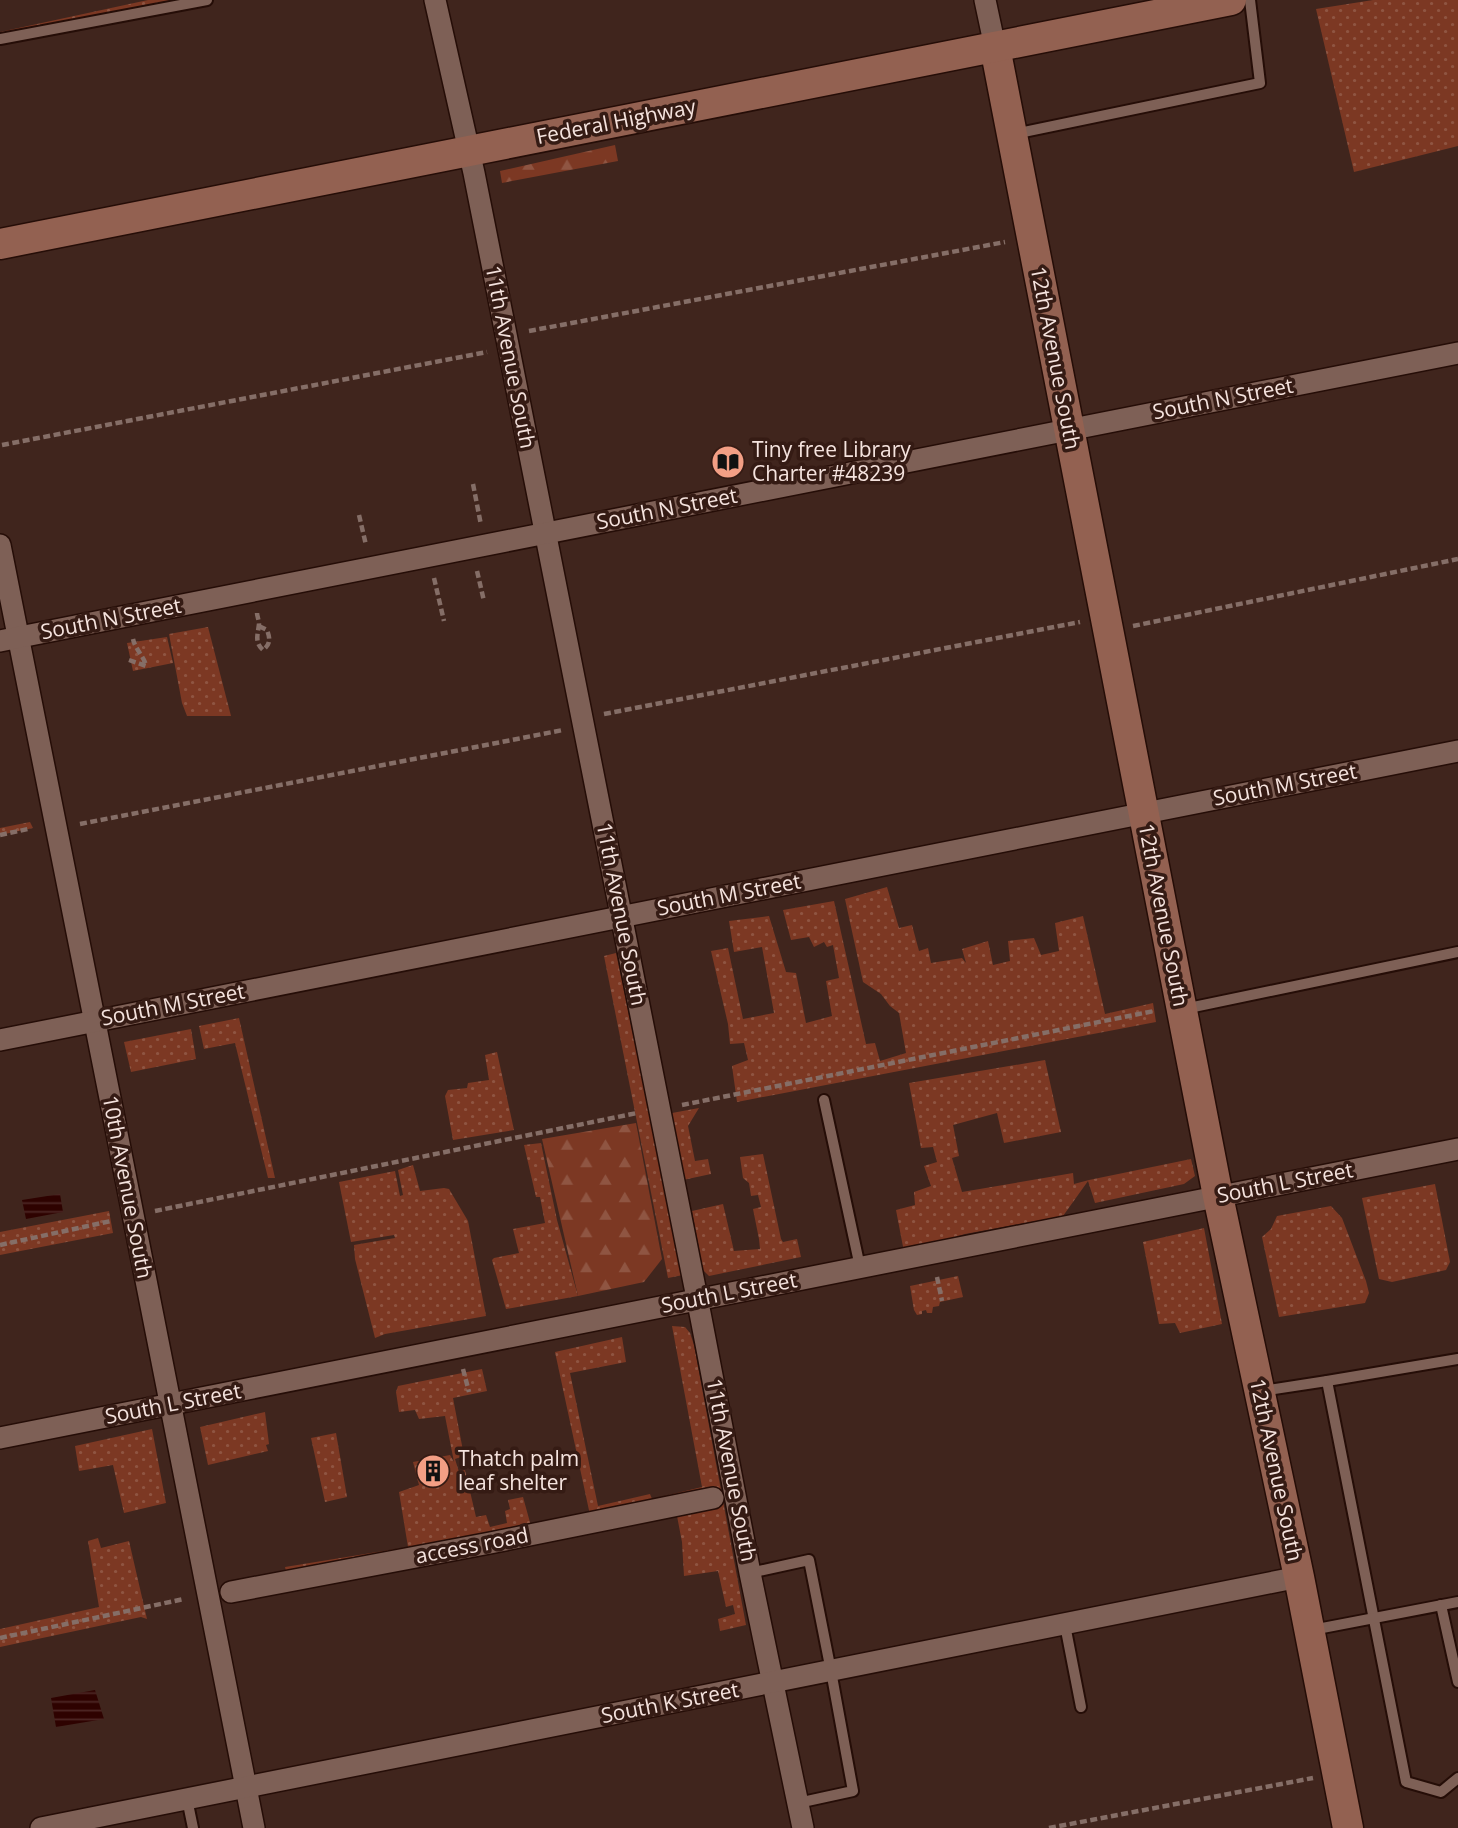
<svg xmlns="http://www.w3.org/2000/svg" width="1458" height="1828" viewBox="0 0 1458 1828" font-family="'Open Sans',sans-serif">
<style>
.grass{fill:url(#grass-dots)}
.forest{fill:url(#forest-firs)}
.water{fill:url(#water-rules)}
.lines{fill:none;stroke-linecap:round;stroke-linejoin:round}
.lane-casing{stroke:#250d07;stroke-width:14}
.street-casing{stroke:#250d07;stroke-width:24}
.secondary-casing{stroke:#250d07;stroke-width:33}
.path{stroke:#856e67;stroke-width:4.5;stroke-dasharray:7 3.5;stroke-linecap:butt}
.lane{stroke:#7e6056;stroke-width:10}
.street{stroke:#7e6056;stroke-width:21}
.secondary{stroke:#936151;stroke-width:30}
.labels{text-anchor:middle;stroke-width:7;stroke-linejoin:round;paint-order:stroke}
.street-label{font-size:21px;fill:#f5e3de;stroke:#351b14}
.poi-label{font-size:21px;fill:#f5e3de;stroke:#351b14;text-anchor:start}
</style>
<defs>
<pattern id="grass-dots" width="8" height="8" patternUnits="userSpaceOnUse" patternTransform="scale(1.75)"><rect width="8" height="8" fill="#7c3823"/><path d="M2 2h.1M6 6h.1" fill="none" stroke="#8f5542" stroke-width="1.8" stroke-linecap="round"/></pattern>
<pattern id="forest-firs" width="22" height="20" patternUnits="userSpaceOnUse" patternTransform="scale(1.75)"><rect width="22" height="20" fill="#7c3823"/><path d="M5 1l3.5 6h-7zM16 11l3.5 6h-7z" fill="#8f5542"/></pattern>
<pattern id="water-rules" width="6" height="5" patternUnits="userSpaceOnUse" patternTransform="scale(1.75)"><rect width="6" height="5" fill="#2e0200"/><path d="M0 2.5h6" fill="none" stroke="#4d2725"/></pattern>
</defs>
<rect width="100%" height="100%" fill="#40251d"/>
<g class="grass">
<polygon points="148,0 176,0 72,22 70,19 70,25 0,41 0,32"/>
<polygon points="1373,0 1458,0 1458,146 1354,172 1316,9"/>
<polygon points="208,627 231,716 187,716 182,703 169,634"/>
<polygon points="167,637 173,663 133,671 127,643"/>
<polygon points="30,822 33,828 0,835 0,828"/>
<polygon points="887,887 899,928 912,925 919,951 928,948 931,963 962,958 966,963 962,949 988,941 993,965 1010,961 1008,941 1034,938 1041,955 1059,951 1055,923 1083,916 1105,1014 1153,1003 1156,1022 737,1102 732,1066 748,1060 744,1043 730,1044 728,1024 711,951 728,948 743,1019 774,1013 762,947 734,952 729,921 769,916 786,972 796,973 806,1023 832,1016 826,981 839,978 833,945 827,947 824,942 814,947 809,937 791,940 783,910 834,901 866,1044 875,1043 880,1061 906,1053 899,1013 890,1006 881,994 863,982 845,899"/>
<polygon points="616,953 683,1275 668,1278 604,956"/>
<polygon points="239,1018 275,1178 268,1178 235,1043 204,1049 199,1026"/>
<polygon points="191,1029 196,1059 131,1072 124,1042"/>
<polygon points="497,1052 514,1130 453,1140 445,1096 448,1090 467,1088 468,1083 489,1080 485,1055"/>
<polygon points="1045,1060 1061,1132 1004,1143 997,1113 953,1125 959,1156 952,1158 962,1192 1073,1173 1074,1184 1089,1180 1191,1159 1195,1176 1184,1184 1095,1203 1088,1181 1063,1216 965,1234 904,1252 896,1210 915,1205 914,1192 931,1186 924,1166 937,1162 933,1147 921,1148 909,1083"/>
<polygon points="699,1108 688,1126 695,1161 708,1159 711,1174 683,1180 672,1113"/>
<polygon points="541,1143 557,1220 578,1296 506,1309 492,1260 494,1258 519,1253 513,1229 545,1223 540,1197 536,1197 524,1145"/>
<polygon points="763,1154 781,1239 783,1242 797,1239 801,1257 709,1276 703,1270 692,1211 723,1204 734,1251 760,1249 759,1239 753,1209 761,1207 758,1195 751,1196 749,1183 743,1178 740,1157"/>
<polygon points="413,1165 420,1191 444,1188 449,1189 468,1221 486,1316 385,1334 375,1338 355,1259 354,1245 395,1238 394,1235 351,1242 339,1182 395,1171 400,1196 403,1195 398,1170"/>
<polygon points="1435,1184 1450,1262 1446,1270 1392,1282 1379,1279 1362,1198"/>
<polygon points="1331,1206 1342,1218 1366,1281 1369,1293 1365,1303 1279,1317 1262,1237 1271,1229 1277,1216"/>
<polygon points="109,1211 113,1233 0,1255 0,1232"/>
<polygon points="1204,1228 1222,1324 1180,1333 1175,1323 1159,1324 1143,1242"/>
<polygon points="958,1276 963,1297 940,1302 939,1306 933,1307 932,1313 927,1313 926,1310 922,1311 922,1314 917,1315 914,1310 910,1286"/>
<polygon points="672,1326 685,1327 690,1333 694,1345 746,1625 720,1631 718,1619 735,1614 733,1605 726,1607 718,1571 684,1576 682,1542 677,1516 289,1584 285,1567 408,1547 399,1492 419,1485 413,1462 450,1455 454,1462 445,1416 419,1419 415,1410 399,1412 396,1392 398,1386 482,1369 487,1391 453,1398 464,1456 455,1459 459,1472 465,1470 476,1517 486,1515 490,1527 507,1523 505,1511 510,1509 508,1500 523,1497 531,1526 590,1515 555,1352 622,1337 626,1362 570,1373 598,1506 650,1494 652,1499 702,1487"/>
<polygon points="265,1412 269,1444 266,1445 268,1451 208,1465 200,1427"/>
<polygon points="152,1429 166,1503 124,1513 113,1465 79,1471 75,1446"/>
<polygon points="336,1433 347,1497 325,1502 311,1438"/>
<polygon points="98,1538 101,1548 129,1541 147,1619 141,1617 0,1647 0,1629 99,1607 88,1541"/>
</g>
<g class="forest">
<polygon points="615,145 618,161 502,183 500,171"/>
<polygon points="636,1123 662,1259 644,1282 578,1296 542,1139"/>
</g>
<g class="water">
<polygon points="60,1194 63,1212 26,1219 22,1200"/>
<polygon points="95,1690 104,1719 56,1727 51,1698"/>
</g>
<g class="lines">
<defs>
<g id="lane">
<polyline points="0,39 207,0"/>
<polyline points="1014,134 1260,83 1250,0"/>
<polyline points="1184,1009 1458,952"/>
<polyline points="824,1100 860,1267"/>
<polyline points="1327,1381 1458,1359"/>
<polyline points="1262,1391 1327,1381 1406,1782 1441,1792 1458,1778"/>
<polyline points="750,1573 809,1560 831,1671 853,1791 798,1803"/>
<polyline points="1441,1605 1458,1682"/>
<polyline points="1065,1625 1081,1707"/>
<polyline points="1312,1630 1458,1602"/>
<polyline points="187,1799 193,1828"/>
</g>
<g id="street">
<polyline points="435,0 474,173 701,1318 750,1573 803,1828"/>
<polyline points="985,0 995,47"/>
<path d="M0,545C87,972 168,1401 254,1828"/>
<polyline points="0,641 1458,353"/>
<polyline points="0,1040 1458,751"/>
<polyline points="0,1438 1458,1149"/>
<polyline points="231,1592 490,1543 713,1498"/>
<polyline points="41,1828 1299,1577"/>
</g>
<g id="secondary">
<polyline points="995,47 1218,1196 1299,1577 1348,1828"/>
<polyline points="0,244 1231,0"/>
</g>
</defs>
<use href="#lane" class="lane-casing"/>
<use href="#street" class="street-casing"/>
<use href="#secondary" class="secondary-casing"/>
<g class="path">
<polyline points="529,331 1005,242"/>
<polyline points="2,445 487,352"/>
<polyline points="473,484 481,525"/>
<polyline points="359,515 366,545"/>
<polyline points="477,571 484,601"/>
<polyline points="434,578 444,621"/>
<path d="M257,613C257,616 259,620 259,624C258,634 254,642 263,650C271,644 270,638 267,630L259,626"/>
<polyline points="1133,626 1458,559"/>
<path d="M129,660L146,666C145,658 135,649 133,639"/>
<polyline points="604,714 1080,622"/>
<polyline points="80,824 563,730"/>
<polyline points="0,835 28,829"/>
<polyline points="682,1105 1154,1011"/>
<polyline points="155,1211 637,1113"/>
<polyline points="0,1245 111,1221"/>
<polyline points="937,1277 942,1301"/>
<polyline points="463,1369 469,1392"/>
<polyline points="0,1638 184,1599"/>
<polyline points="1049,1828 1313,1778"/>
</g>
<use href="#lane" class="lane"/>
<use href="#street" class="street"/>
<use href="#secondary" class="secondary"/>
</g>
<defs>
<symbol id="library-disc" viewBox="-11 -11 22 22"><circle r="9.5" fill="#f39f85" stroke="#351b14"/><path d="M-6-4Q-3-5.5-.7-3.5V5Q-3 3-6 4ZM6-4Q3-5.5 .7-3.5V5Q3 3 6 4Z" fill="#111"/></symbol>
<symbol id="building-disc" viewBox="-11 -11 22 22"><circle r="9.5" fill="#f39f85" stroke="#351b14"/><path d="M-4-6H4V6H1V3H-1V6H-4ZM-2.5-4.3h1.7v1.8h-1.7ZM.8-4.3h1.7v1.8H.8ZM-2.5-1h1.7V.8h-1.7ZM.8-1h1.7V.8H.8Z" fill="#111"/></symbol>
</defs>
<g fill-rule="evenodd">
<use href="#library-disc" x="709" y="443" width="38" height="38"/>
<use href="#building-disc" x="414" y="1452" width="38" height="38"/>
</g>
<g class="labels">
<g class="street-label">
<text transform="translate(616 122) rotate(-11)" y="7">Federal Highway</text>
<text transform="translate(510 357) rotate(79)" y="7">11th Avenue South</text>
<text transform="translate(1055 358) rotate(79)" y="7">12th Avenue South</text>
<text transform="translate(1223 399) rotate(-11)" y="7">South N Street</text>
<text transform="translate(667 509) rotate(-11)" y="7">South N Street</text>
<text transform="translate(111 619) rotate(-11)" y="7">South N Street</text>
<text transform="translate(1285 785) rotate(-11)" y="7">South M Street</text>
<text transform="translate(729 895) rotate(-11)" y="7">South M Street</text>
<text transform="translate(621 914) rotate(79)" y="7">11th Avenue South</text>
<text transform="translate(1163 915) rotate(79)" y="7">12th Avenue South</text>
<text transform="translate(173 1005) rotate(-11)" y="7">South M Street</text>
<text transform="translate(1285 1183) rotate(-11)" y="7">South L Street</text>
<text transform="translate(127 1187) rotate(79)" y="7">10th Avenue South</text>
<text transform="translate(729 1293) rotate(-11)" y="7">South L Street</text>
<text transform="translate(173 1404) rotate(-11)" y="7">South L Street</text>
<text transform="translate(731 1470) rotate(79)" y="7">11th Avenue South</text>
<text transform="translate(1276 1470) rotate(78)" y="7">12th Avenue South</text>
<text transform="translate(472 1546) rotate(-11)" y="7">access road</text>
<text transform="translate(670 1703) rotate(-11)" y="7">South K Street</text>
</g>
<g class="poi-label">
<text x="752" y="457">Tiny free Library<tspan x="752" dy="24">Charter #48239</tspan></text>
<text x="458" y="1466">Thatch palm<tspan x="458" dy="24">leaf shelter</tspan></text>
</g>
</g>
</svg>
